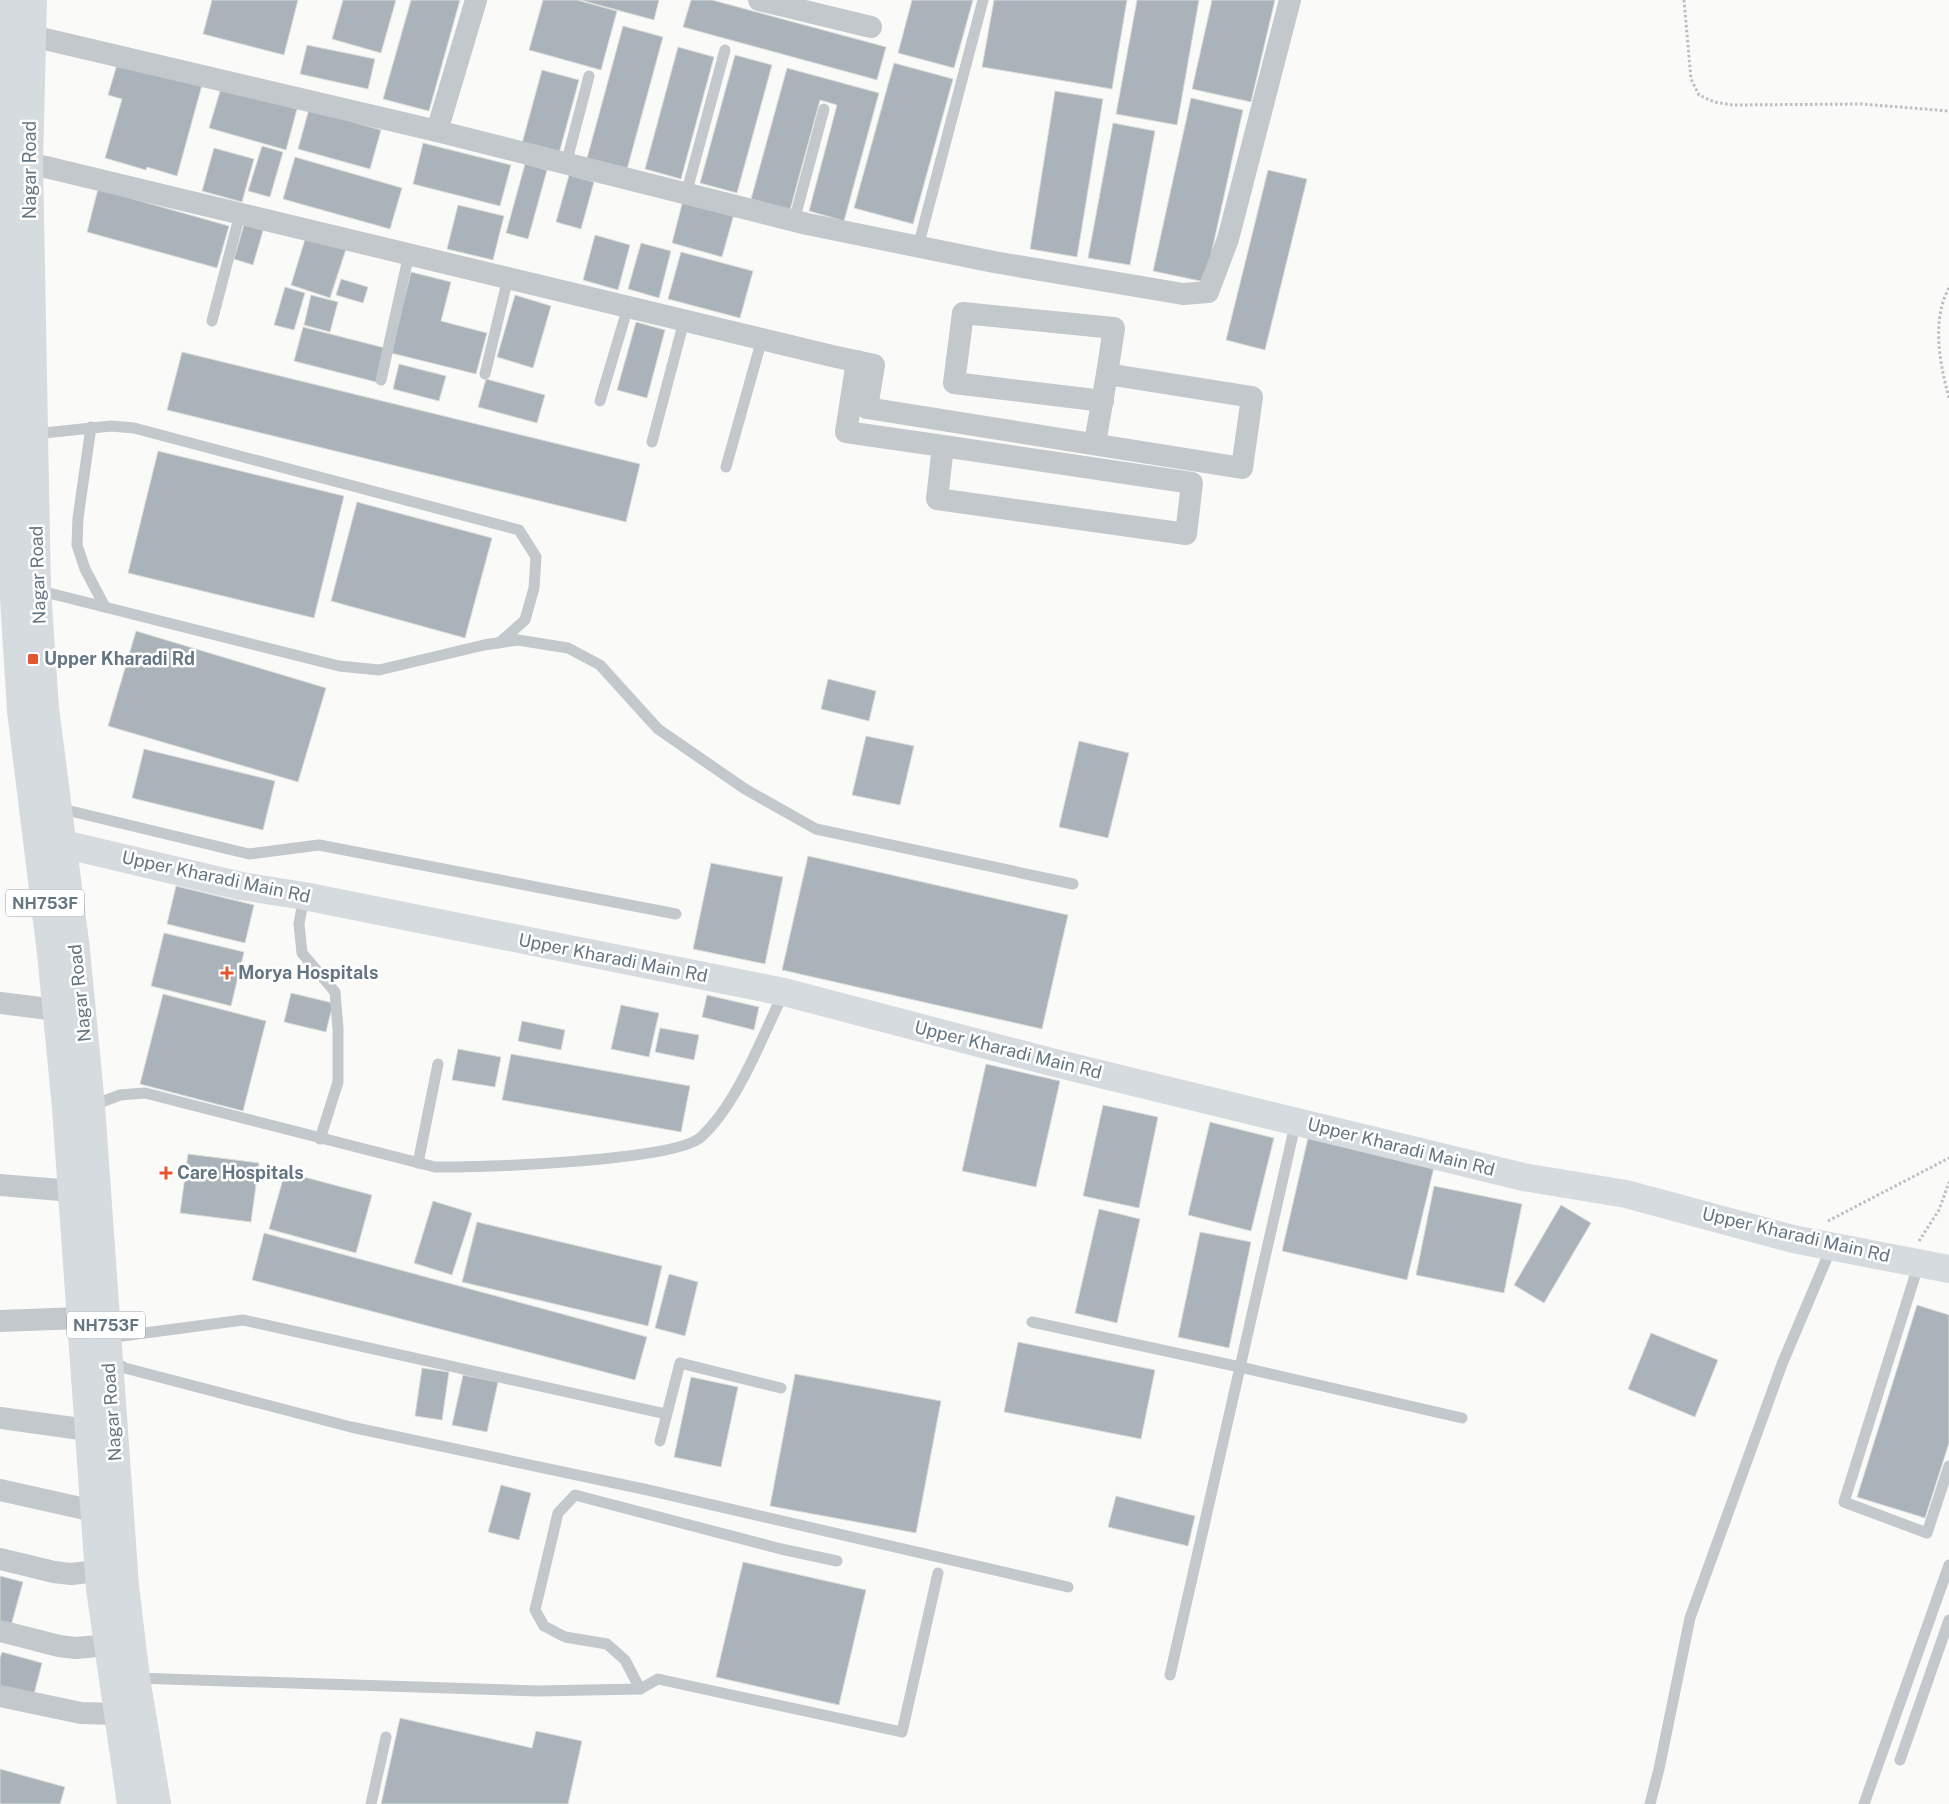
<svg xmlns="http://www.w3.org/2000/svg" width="1949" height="1804" viewBox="0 0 1949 1804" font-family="'Public Sans',sans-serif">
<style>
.building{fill:#aab3b9;stroke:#dcdcda}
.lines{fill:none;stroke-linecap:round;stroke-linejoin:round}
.path{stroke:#bbbfc2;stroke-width:3;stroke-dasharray:2.5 2.5;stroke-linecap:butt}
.lane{stroke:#c3c8cc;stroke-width:11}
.street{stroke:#c3c8cc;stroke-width:22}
.secondary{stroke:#d6dbdf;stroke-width:28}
.highway{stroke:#d6dbdf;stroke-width:28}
.poi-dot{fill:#e4572e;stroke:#fff;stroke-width:2}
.labels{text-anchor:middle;stroke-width:5;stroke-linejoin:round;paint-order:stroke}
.shield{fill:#fff;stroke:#939fa8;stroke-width:1}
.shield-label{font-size:16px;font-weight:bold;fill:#657683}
.street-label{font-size:18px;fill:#657683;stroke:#fff}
.poi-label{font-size:18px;font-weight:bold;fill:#657683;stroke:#fff;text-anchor:start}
</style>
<rect width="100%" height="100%" fill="#fafaf8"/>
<g class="building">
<polygon points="212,0 298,0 284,55 203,34"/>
<polygon points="343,0 396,0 381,53 332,39"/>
<polygon points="411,0 460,0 429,111 383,99"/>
<polygon points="543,0 577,0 617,11 601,70 529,50"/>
<polygon points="580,0 659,0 654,20"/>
<polygon points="691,0 712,0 886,47 877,80 683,27"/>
<polygon points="912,0 973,0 954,68 898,53"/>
<polygon points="994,0 1127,0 1112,89 982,67"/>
<polygon points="1137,0 1199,0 1177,125 1116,114"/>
<polygon points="1212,0 1275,0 1251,102 1192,89"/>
<polygon points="623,26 663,37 626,173 586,162"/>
<polygon points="307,45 375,59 368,89 300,74"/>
<polygon points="678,47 714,57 681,179 645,169"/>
<polygon points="735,55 772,65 737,193 700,183"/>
<polygon points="118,61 202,85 177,176 147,167 146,170 105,158 122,99 108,95"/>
<polygon points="894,63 953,79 913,224 854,208"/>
<polygon points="787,68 879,93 844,221 809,211 837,105 820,100 790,210 751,199"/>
<polygon points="542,70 579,80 558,157 521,147"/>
<polygon points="221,88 297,109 286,150 209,128"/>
<polygon points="1055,91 1103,99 1077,257 1030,249"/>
<polygon points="1191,98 1243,110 1205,282 1153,271"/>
<polygon points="309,109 381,130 370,169 298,149"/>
<polygon points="1113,123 1155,131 1130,265 1088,258"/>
<polygon points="423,143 511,165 500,206 413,184"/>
<polygon points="262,146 283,152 270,197 248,191"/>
<polygon points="214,148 254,159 242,202 202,191"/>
<polygon points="295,157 402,188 390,229 283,199"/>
<polygon points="525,164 547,170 528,239 506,233"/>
<polygon points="1268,170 1307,179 1265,350 1226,340"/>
<polygon points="569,175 594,182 581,229 556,222"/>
<polygon points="98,189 229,226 217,268 87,232"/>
<polygon points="683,200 734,214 722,257 672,243"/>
<polygon points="458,205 504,216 493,260 447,249"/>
<polygon points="245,221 264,227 253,265 234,259"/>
<polygon points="595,235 630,245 618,290 583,280"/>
<polygon points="306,236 346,249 330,298 291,285"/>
<polygon points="641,243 671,251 659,298 628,289"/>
<polygon points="681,252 753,271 740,318 668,299"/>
<polygon points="411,272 451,282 441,321 487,333 476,374 391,353"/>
<polygon points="341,279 368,287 363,303 336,295"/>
<polygon points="285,287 305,293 294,330 274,325"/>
<polygon points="311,295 338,302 330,332 304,325"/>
<polygon points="515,295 551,306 533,368 497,357"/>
<polygon points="636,322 665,330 647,398 617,390"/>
<polygon points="303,327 385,348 376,382 294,361"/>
<polygon points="182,352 640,464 626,522 167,410"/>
<polygon points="399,364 446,376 439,401 393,389"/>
<polygon points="486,379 545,395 537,423 478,407"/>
<polygon points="158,451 344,496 314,618 128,573"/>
<polygon points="357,502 492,538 465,638 331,601"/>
<polygon points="136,631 326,688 298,782 108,726"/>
<polygon points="828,679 876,691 869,721 821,709"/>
<polygon points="866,736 914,746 900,805 852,795"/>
<polygon points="1079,741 1129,753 1108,838 1059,827"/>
<polygon points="144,749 275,781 263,830 132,798"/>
<polygon points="808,856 1068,915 1042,1029 782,970"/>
<polygon points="711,863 783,877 765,964 693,949"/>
<polygon points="176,886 254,905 245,943 167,924"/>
<polygon points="164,933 244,952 231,1006 151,986"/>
<polygon points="291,993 333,1003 326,1032 284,1022"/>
<polygon points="163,994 266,1021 243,1111 140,1084"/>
<polygon points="707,995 759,1007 754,1030 702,1017"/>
<polygon points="621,1005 659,1013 649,1057 611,1049"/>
<polygon points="522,1021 565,1030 561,1050 518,1041"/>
<polygon points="660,1028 699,1035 694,1060 655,1052"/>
<polygon points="458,1049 501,1057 495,1087 452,1080"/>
<polygon points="511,1054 690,1086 681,1132 502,1100"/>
<polygon points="986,1064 1060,1081 1036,1187 962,1171"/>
<polygon points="1103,1105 1158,1117 1139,1208 1083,1196"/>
<polygon points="1210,1122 1274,1138 1251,1231 1188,1215"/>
<polygon points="1308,1138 1434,1167 1407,1280 1282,1251"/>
<polygon points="188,1154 259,1163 251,1222 180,1213"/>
<polygon points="285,1172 372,1195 356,1253 269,1229"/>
<polygon points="1434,1186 1522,1204 1504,1293 1416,1275"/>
<polygon points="433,1201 472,1213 452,1275 414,1263"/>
<polygon points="1561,1205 1591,1223 1544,1303 1514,1285"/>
<polygon points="1099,1209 1140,1219 1117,1323 1075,1313"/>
<polygon points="477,1222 662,1266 648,1326 462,1282"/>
<polygon points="1200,1232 1251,1242 1229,1348 1178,1337"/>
<polygon points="264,1233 647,1337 635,1380 252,1280"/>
<polygon points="669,1274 698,1282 685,1336 655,1328"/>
<polygon points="1917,1305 1949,1315 1949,1443 1925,1518 1857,1497"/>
<polygon points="1651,1333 1718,1360 1695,1417 1628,1389"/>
<polygon points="1018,1342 1155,1370 1141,1439 1004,1412"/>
<polygon points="422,1368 449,1372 442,1420 415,1416"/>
<polygon points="795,1374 941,1401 916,1533 770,1506"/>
<polygon points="463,1375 498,1382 487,1432 452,1425"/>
<polygon points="691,1377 738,1387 721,1467 674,1457"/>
<polygon points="501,1485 531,1493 519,1540 488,1532"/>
<polygon points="1116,1496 1195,1516 1188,1546 1108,1527"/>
<polygon points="743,1562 866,1590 839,1705 716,1677"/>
<polygon points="0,1576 23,1582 9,1633 0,1630"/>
<polygon points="2,1652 42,1663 33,1698 0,1688 0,1658"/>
<polygon points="400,1718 532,1748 536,1731 582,1741 568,1804 381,1804"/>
<polygon points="0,1769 65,1787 60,1804 0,1804"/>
</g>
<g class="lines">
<g class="path">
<polyline points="1684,0 1691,79 1699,95 1714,102 1733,105 1862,104 1949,111"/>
<path d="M1949,288C1931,320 1940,365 1949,398"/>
<polyline points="1828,1221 1949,1158"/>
<polyline points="1919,1241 1939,1210 1949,1182"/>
</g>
<g class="lane">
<polyline points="566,164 589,76"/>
<polyline points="686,194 725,50"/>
<polyline points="794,221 824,109"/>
<polyline points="918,247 983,0"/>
<polyline points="212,321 240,214"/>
<polyline points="485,374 508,278"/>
<polyline points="381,380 409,254"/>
<polyline points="600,401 628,307"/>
<polyline points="91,427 78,518 77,545 85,569 105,607"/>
<polyline points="34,434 111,426 134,428 519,530 536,557 534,588 525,620 499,643"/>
<polyline points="652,442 684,321"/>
<polyline points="726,467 762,339"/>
<polyline points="37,590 339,666 379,670 484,645 518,640 568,648 600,665 658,729 745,789 816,829 1073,884"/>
<polyline points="58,808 249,854 319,845 676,914"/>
<polyline points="304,896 299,924 302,953 335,992 338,1029 338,1082 320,1139"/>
<path d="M91,1106L120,1095L145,1093L435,1167C478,1168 675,1161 701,1137C738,1103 762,1037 784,992"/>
<polyline points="418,1163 438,1064"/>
<polyline points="1919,1263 1844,1502 1927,1533 1949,1466"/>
<polyline points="1032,1322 1240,1367 1462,1418"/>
<polyline points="107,1338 243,1320 666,1414"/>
<polyline points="109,1360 125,1368 351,1427 648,1490 1068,1587"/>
<polyline points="660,1441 680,1363 781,1388"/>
<polyline points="1170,1675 1296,1121"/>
<polyline points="136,1678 538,1691 640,1689 658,1679 902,1732 938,1573"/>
<polyline points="640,1689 625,1660 607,1644 565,1637 544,1626 535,1610 558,1513 575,1495 781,1549 837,1561"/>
<polyline points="1900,1760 1949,1620"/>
<polyline points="371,1804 386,1737"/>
<polyline points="1650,1804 1659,1769 1690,1618 1782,1364 1832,1246"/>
<polyline points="1864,1804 1949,1565"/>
</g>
<g class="street">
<polyline points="759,0 871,27"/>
<polyline points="32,36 437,131 807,224 994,262 1183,294 1208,292 1228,239 1290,0"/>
<polyline points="437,131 476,0"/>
<polyline points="29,163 832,356 874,365 867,408 1242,468 1252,397 1107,374 1095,443"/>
<polyline points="857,361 846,432 943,446 937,499 1186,534 1192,483 943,446"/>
<polyline points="1103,401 954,383 963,313 1114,328 1107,374"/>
<polyline points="0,1003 57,1010"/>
<polyline points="0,1185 72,1191"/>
<polyline points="0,1321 80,1318"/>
<polyline points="0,1418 88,1430"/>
<polyline points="0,1490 94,1511"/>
<polyline points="0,1559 54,1572 71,1574 98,1571"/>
<polyline points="0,1631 59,1646 76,1648 108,1645"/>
<polyline points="0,1696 81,1713 118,1714"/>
</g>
<polyline class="secondary" points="63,844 241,886 304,896 784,992 1051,1062 1523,1177 1626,1194 1793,1239 1949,1269"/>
<g class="highway">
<polyline points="7,0 6,48 13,583 21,711 51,953 66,1108 100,1589 131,1804"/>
<polyline points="33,0 29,163 37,590 45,708 76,950 91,1106 125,1586 136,1678 157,1804"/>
</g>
</g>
<g class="poi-dot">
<rect x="27" y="653" width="12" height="12" rx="2.5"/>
<path d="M224.5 965.5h5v5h5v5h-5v5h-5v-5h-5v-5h5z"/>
<path d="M163.5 1165.5h5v5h5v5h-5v5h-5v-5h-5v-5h5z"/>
</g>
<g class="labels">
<g class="shield">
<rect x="6" y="889.5" width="78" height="27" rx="4"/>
<rect x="67" y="1311.5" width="78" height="27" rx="4"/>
</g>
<g class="shield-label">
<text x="45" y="909">NH753F</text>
<text x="106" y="1331">NH753F</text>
</g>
<g class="street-label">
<text transform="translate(30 170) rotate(-90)" y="6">Nagar Road</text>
<text transform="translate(38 575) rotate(-92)" y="6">Nagar Road</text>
<text transform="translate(216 877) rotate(12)" y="6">Upper Kharadi Main Rd</text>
<text transform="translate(613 958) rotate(11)" y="6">Upper Kharadi Main Rd</text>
<text transform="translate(80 993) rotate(-96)" y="6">Nagar Road</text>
<text transform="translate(1008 1050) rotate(14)" y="6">Upper Kharadi Main Rd</text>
<text transform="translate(1401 1147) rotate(14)" y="6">Upper Kharadi Main Rd</text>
<text transform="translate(1796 1235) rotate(13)" y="6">Upper Kharadi Main Rd</text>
<text transform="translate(112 1412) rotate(-94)" y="6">Nagar Road</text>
</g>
<g class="poi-label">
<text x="44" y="665">Upper Kharadi Rd</text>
<text x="238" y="979">Morya Hospitals</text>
<text x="177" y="1179">Care Hospitals</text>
</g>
</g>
</svg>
